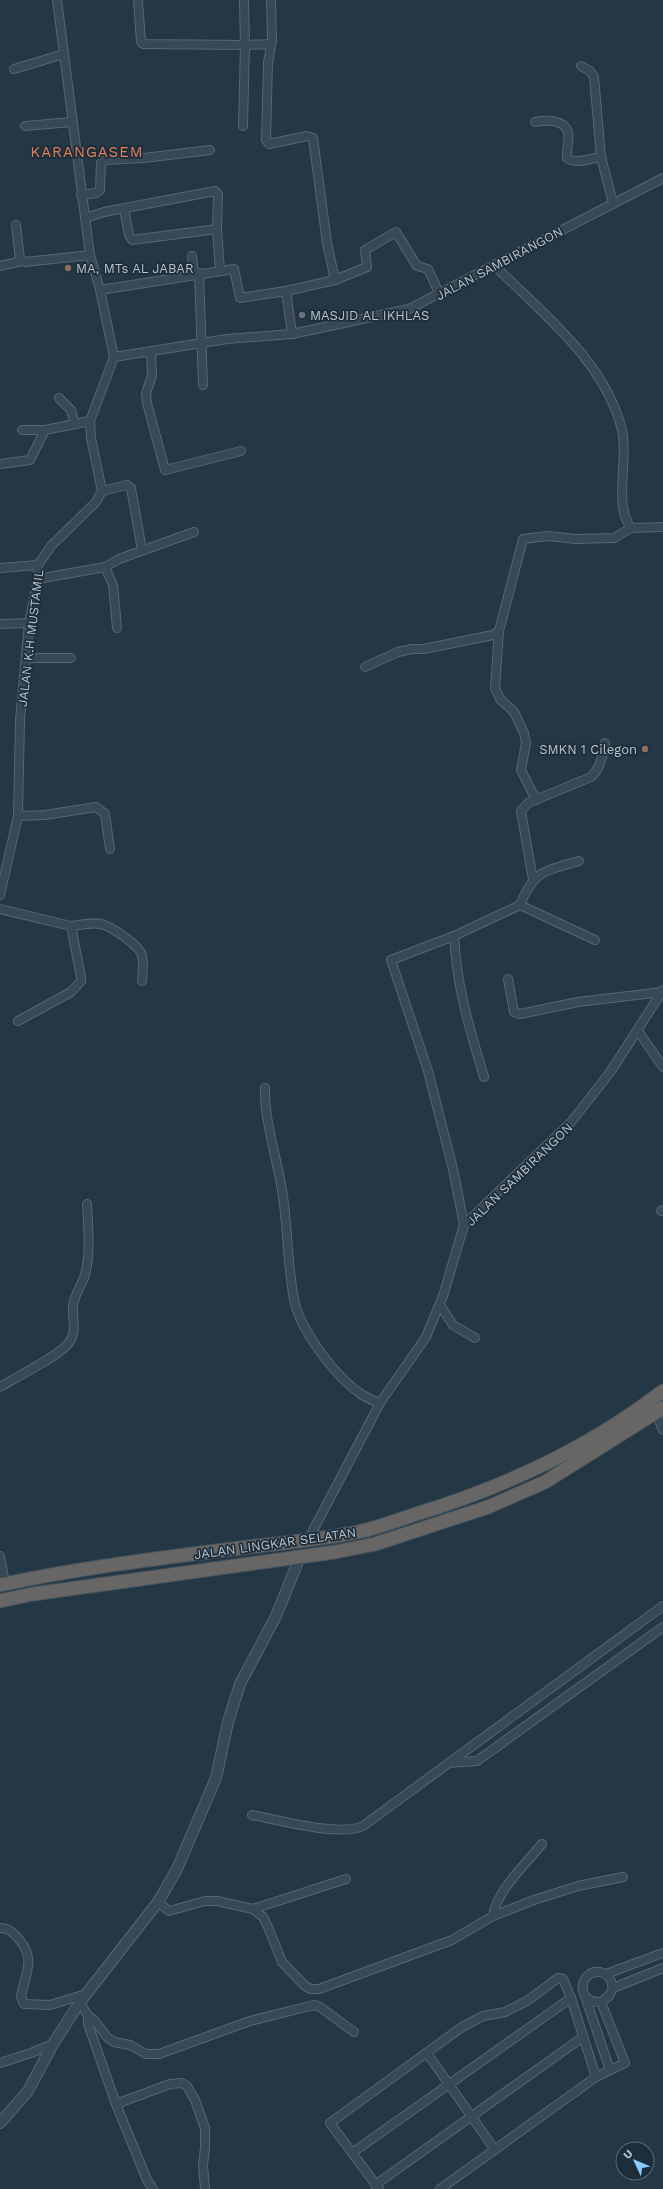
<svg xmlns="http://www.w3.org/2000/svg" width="663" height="2189" viewBox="0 0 663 2189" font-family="'Work Sans',sans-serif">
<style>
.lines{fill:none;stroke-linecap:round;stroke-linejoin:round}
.minor-casing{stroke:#576671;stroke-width:10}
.tertiary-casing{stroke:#576671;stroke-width:12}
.trunk-casing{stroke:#43535e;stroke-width:15}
.minor{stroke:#384854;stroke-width:8}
.tertiary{stroke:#384854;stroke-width:10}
.trunk{stroke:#686664;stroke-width:13}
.education-dot{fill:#8d6e63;stroke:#1d2d39;stroke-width:1.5}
.worship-dot{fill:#6b7280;stroke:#1d2d39;stroke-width:1.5}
.labels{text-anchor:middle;stroke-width:3.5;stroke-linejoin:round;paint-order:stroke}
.street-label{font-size:13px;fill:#b6c3cd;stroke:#1d2d39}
.poi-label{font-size:13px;fill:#b6c3cd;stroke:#1d2d39;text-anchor:start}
.quarter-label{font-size:15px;letter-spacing:1px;fill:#e1805d;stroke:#1d2d39}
</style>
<rect width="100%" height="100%" fill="#243744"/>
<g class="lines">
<defs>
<g id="minor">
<polyline points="138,0 141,42 143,44 245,45 271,44"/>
<polyline points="271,0 272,40 268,63 266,140 269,144 307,136 313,138 327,243 335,280 286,291 292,334"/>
<polyline points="581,66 590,71 594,77 601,157 613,203"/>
<polyline points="14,69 64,54"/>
<path d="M535,122C546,120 564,119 568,132C570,140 566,149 567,158C577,165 589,158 601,157"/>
<polyline points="25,126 72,122"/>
<polyline points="243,126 245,45 244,0"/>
<polyline points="81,195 96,193 100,190 101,163 105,160 144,158 210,150"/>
<polyline points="124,209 129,235 132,240 217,229 220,270"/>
<polyline points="85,218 104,212 215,191 218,194 217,229"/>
<polyline points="16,225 20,259 25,262 90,255"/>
<polyline points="192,256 194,274"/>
<path d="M494,265C542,313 605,361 622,430C629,460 613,504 631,528"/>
<polyline points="0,266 22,261"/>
<polyline points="199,273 203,385"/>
<polyline points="335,280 367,267 365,250 396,232 417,266 428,269 440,295"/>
<polyline points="100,290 234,269 240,298 286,291"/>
<polyline points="151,351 152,376 146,393 147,403 165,470 241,451"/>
<polyline points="114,357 227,339 292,334 409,309 663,178"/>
<polyline points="59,398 71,410 75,424"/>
<polyline points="22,430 45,430"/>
<polyline points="0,464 30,460 45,430 90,421"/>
<polyline points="102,491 127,485 131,488 142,550"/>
<polyline points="105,567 119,559 194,532"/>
<polyline points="0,568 38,565"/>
<polyline points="38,579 105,567 113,585 117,628"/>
<polyline points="0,624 29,623"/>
<polyline points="499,631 495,688 500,699 514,712 524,733 526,743 521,770 536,800"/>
<polyline points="26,658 71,658"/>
<polyline points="365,667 398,652 412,649 424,649 493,635 499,631 523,539 548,536 576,539 614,538 631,528 663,527"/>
<polyline points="18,816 45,815 96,807 105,814 110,849"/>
<path d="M533,880L521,811L528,803L591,777C601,768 602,756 605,743"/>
<polyline points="0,895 18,816 20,720 29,623 38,579 38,565 51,546 96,502 102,491 91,438 90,421 114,357 100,290 90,255 57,0"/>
<path d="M520,905C534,870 545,871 579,861"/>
<polyline points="0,909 71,926 81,977 81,981 71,992 18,1021"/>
<path d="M71,926C99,922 102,920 126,938C131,942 138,947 141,953C145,960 142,973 142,981"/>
<path d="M454,936C457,988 469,1027 484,1077"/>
<polyline points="508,979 514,1012 520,1014 578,1002 662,992"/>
<polyline points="638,1031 663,1067"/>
<path d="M265,1088C264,1120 277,1158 282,1190C288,1226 287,1263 294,1299C299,1329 336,1377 361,1394C367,1398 374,1401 380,1403"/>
<polyline points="661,1211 663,1210"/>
<polyline points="464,1225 453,1169 428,1071 391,960 454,936 520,905 595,940"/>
<polyline points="440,1305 453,1325 475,1338"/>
<path d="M0,1387C16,1377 57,1357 68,1344C78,1332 72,1321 73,1306C74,1295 82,1285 85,1275C91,1252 88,1227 87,1204"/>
<polyline points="656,1414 663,1430"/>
<polyline points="308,1540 380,1403 426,1337 443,1296 464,1225 572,1121 611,1071 663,990"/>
<polyline points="0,1556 5,1584"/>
<polyline points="448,1763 477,1761 663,1627"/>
<path d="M252,1815C279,1820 339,1837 363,1826L663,1606"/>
<polyline points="158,1902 169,1911 205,1901 217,1901 253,1909 263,1917 268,1927 282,1962 305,1986 311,1989 319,1989 452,1940 493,1916 534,1900 578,1886 623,1877"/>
<polyline points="253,1909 346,1879"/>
<path d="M493,1916C497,1890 525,1865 542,1844"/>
<path d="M0,1928C9,1928 12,1932 18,1938C37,1960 25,1973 21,1997L24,2004L50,2005L86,1994"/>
<polyline points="606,1974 663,1953"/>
<path d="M613,1988C611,1981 610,1976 603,1973C581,1965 572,2003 601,2002L609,1996L613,1988L663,1968"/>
<polyline points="585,1996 610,2070"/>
<polyline points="80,2002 88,2016 88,2024 116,2104 170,2084 182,2083 187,2086 195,2100 205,2128 205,2147 203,2166 205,2189"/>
<polyline points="88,2016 94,2020 107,2037 114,2042 130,2045 146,2054 159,2054 250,2021 314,2005 320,2007 354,2032"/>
<polyline points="427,2053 495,2150"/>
<polyline points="0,2063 31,2053 53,2044"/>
<polyline points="116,2104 147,2180 153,2189"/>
<polyline points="352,2153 571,1998"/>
<polyline points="375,2185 583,2037"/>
<polyline points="379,2189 330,2123 462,2027 483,2016 505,2012 527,2001 558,1978 563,1979 571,1998 596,2077"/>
<polyline points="440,2189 596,2077 625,2063 601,2002"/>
</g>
<polyline id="tertiary" points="0,2123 28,2091 53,2044 80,2002 158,1902 177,1869 216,1778 228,1722 240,1684 276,1616 300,1557"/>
<g id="trunk">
<path d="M0,1585C79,1568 160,1558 240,1548C281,1543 322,1540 362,1531C380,1527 398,1520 416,1514C505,1487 589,1448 663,1391"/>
<polyline points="0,1601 33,1594 335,1552 375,1544 488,1507 545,1482 663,1408"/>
</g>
</defs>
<use href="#minor" class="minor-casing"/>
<use href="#tertiary" class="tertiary-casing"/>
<use href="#trunk" class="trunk-casing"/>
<use href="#minor" class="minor"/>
<use href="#tertiary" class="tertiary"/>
<use href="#trunk" class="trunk"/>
</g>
<g class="education-dot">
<circle cx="68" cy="268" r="4"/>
<circle cx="645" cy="749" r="4"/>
</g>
<circle class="worship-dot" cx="302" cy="315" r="4"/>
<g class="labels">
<g class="street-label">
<text transform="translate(499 263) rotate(-28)" y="5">JALAN SAMBIRANGON</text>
<text transform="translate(30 638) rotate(-83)" y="5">JALAN K.H MUSTAMIL</text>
<text transform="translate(519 1174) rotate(-44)" y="5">JALAN SAMBIRANGON</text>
<text transform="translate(275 1543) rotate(-8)" y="5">JALAN LINGKAR SELATAN</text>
</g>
<g class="poi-label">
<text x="76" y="273">MA, MTs AL JABAR</text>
<text x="310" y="320">MASJID AL IKHLAS</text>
<text x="637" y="754" text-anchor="end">SMKN 1 Cilegon</text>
</g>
<g class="quarter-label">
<text x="87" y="157">KARANGASEM</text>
</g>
</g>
<g transform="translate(635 2161) rotate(314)"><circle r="19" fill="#1d2d39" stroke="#5a6974"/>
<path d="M0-3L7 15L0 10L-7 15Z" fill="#89cbff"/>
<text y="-6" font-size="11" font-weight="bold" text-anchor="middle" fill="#b6c3cd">U</text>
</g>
</svg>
